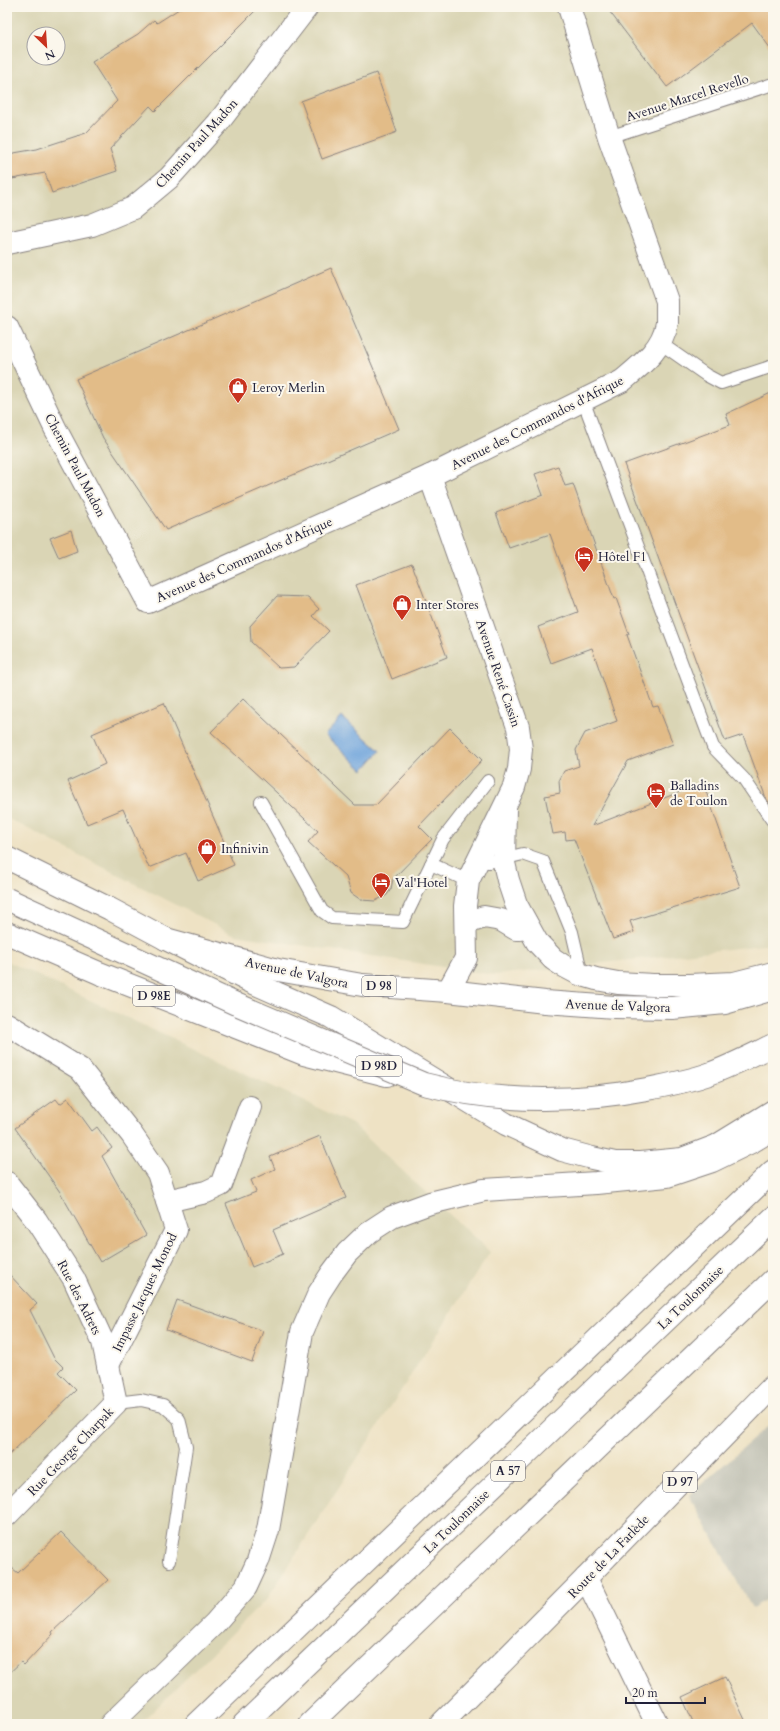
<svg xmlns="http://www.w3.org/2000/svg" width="780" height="1731" viewBox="0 0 780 1731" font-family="Cardo,serif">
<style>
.built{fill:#dad5b5;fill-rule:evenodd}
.industrial{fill:#c5c5b8}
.water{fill:#70a4dc;stroke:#49638c}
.building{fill:#e2bc88}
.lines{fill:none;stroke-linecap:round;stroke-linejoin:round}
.service-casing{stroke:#888280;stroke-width:14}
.minor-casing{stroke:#888280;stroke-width:24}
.primary-casing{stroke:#888280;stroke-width:24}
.motorway-casing{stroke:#888280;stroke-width:24}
.service{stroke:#fff;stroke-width:12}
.minor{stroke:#fff;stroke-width:22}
.primary{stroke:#fff;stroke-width:22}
.motorway{stroke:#fff;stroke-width:22}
.primary-bridge-casing{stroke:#888280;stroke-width:24;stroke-linecap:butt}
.primary-bridge{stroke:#fff;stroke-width:22}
.labels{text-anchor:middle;stroke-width:4;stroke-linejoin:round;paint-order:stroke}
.shield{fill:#fbf7ec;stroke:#636270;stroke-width:1}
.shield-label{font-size:12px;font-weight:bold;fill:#22223b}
.street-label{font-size:13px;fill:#22223b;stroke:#fbf7ec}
.poi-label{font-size:13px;fill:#22223b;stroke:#fbf7ec;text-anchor:start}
</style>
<rect width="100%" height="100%" fill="#fbf7ec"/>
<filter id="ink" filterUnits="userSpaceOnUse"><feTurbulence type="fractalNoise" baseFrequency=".025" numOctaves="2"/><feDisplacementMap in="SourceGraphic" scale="8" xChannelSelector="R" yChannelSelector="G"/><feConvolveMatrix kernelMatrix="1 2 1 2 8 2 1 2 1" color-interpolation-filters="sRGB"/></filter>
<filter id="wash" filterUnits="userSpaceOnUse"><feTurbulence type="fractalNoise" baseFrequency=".012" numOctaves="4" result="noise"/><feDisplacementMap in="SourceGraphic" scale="16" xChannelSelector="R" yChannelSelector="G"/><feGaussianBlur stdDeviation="0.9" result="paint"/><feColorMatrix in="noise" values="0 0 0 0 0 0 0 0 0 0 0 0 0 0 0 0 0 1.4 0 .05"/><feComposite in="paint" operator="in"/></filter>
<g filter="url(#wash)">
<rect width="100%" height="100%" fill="#eee2c4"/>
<g class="built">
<path d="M7,7H773V944L495,975L235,935L7,818ZM34,34H58V58H34Z"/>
<polygon points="7,961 352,1124 490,1252 267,1599 140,1724 7,1724"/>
</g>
<polygon class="industrial" points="773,1422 773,1596 752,1608 689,1495"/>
<polygon class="water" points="342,717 380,751 363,770 325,735"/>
<g id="blocks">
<g class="building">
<polygon points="182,7 259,7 155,111 150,106 110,149 117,171 52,193 45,173 12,179 8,154 37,149 86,133 117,101 92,62 138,34 154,20 157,23"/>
<polygon points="606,7 773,7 773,52 752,23 667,87"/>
<polygon points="376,73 397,132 322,159 301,101"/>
<polygon points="331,268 399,429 166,530 103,438 76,379"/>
<polygon points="773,392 773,808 766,798 743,735 725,741 624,464 730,425 726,414"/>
<polygon points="558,466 565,486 573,484 614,599 616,598 629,634 627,635 653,707 658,706 673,744 628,761 592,826 703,783 740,887 630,921 634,932 613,939 574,839 566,840 565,832 553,834 545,796 560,793 559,781 564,771 579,766 576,750 585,733 617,721 592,648 551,663 538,627 578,612 550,534 509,548 496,513 543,495 535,474"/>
<polygon points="71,530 77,551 59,558 50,538"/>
<polygon points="412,564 447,657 392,679 356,585"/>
<polygon points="277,596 308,597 319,609 313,616 329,631 294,667 279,668 251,642 250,626"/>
<polygon points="243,699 355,805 376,805 450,728 482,760 419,826 432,839 393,879 391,889 387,895 375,901 361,900 351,893 346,877 308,842 318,831 211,732"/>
<polygon points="164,703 234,865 198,881 186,853 149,868 123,809 87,824 68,781 105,764 92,734"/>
<polygon points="68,1098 92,1131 97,1127 112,1148 102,1156 146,1235 100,1262 60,1192 15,1128 56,1099 60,1104"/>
<polygon points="320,1136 346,1198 273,1230 283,1254 252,1267 226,1204 256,1192 251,1180 275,1169 270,1157"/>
<polygon points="7,1272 37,1304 30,1310 54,1358 63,1367 58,1372 76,1390 7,1457"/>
<polygon points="177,1300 263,1331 252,1362 166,1330"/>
<polygon points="61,1532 108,1580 52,1632 53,1634 24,1665 21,1662 7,1675 7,1564 18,1573"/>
<polygon points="725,1677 747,1724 694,1724 682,1697"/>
</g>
</g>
</g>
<g filter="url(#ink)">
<use href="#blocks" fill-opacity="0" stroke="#888280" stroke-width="1"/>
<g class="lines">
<defs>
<g id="service">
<polyline points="609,137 773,84"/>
<polyline points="660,343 706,375 721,383 773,366"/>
<polyline points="583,400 713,747 744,779 772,820 773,819"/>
<polyline points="261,802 322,911 332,918 403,922 443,839 488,781"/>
<polyline points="477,861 489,862 523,854 543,861 572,932 582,975"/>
<polyline points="431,864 468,881"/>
<polyline points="116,1403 141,1400 163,1405 179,1419 186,1447 169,1561"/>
</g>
<g id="minor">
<polyline points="7,243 92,225 133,208 169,178 218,123 307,7"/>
<path d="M7,327L55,428L148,602L430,476L622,381C640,366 663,349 667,323C667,316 667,308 667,301L609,137L569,7"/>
<polyline points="430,476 518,727 521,749 519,769 514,787 468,881 465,906 466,958 448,991"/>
<polyline points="505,807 504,863 508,880 516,904 537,942 553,959 562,965 579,974 596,979 618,983 653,985 689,985 734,983 773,973"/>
<polyline points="466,923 484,917 501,920 516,929 520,929 526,923"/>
<polyline points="7,1024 80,1069 132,1135 158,1173 176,1230 108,1365"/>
<polyline points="7,1183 36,1220 74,1279 103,1342 116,1403 7,1515"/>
<polyline points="167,1201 206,1192 221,1185 250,1107"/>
<polyline points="586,1578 657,1724"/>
<polyline points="111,1724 215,1623 246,1587 258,1561 268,1530 302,1332 319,1293 332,1273 347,1253 369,1232 392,1217 430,1203 484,1190 596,1183 667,1176 712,1161 753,1141 773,1129"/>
</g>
<g id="primary">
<polyline points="7,858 110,909 166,939 278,970 362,985 448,991 545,1002 615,1007 672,1008 725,1003 773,989"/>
<polyline points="7,933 99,973 304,1054 387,1075"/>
<polyline points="441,1724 586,1578 773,1386"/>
</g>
<g id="motorway">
<polyline points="166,939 249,981 331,1017 506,1124 562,1150 592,1158 615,1163 640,1163 682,1159 716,1146 773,1111"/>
<polyline points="196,1724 773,1171"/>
<polyline points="244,1724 773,1218"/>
<polyline points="310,1724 773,1280"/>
</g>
</defs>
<use href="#service" class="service-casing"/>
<use href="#minor" class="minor-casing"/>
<use href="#primary" class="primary-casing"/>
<use href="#motorway" class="motorway-casing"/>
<use href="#service" class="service"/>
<use href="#minor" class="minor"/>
<use href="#primary" class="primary"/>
<use href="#motorway" class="motorway"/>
<defs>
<path id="primary-bridge" d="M7,899L236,1004L424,1084C497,1103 573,1103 647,1089C668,1085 689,1081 709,1074C731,1066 752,1055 773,1045"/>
</defs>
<use href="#primary-bridge" class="primary-bridge-casing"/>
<use href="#primary-bridge" class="primary-bridge"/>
</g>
</g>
<defs>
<symbol id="shop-pin" viewBox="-11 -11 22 30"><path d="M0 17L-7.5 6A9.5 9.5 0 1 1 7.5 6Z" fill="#c8321e" stroke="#fbf7ec"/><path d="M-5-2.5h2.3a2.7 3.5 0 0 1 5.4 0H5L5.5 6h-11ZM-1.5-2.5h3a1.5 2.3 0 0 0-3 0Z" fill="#fff"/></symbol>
<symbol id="hotel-pin" viewBox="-11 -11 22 30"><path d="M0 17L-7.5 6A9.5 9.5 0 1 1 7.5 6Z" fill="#c8321e" stroke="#fbf7ec"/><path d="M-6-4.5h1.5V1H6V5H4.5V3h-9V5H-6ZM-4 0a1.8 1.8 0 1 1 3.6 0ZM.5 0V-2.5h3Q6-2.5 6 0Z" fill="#fff"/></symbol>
</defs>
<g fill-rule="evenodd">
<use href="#shop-pin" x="227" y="376" width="22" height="30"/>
<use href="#hotel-pin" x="573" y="545" width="22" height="30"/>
<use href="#shop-pin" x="391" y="593" width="22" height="30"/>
<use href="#hotel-pin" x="645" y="781" width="22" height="30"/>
<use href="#shop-pin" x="196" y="837" width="22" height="30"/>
<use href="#hotel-pin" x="370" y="871" width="22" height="30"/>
</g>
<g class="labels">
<g class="shield">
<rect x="362" y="976" width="34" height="20" rx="3"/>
<rect x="133" y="986" width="42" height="20" rx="3"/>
<rect x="356" y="1056" width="46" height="20" rx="3"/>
<rect x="491" y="1461" width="34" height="20" rx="3"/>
<rect x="663" y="1472" width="34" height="20" rx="3"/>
</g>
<g class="shield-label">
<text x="379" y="990">D 98</text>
<text x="154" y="1000">D 98E</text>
<text x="379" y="1070">D 98D</text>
<text x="508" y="1475">A 57</text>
<text x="680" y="1486">D 97</text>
</g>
<g class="street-label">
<text transform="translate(687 97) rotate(-18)" y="5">Avenue Marcel Revello</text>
<text transform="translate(196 143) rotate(-48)" y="5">Chemin Paul Madon</text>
<text transform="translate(537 422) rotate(-27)" y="5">Avenue des Commandos d'Afrique</text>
<text transform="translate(76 465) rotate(62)" y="5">Chemin Paul Madon</text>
<text transform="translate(244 559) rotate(-24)" y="5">Avenue des Commandos d'Afrique</text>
<text transform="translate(499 673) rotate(71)" y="5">Avenue René Cassin</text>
<text transform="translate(297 972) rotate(12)" y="5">Avenue de Valgora</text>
<text transform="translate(618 1005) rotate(2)" y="5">Avenue de Valgora</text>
<text transform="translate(144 1292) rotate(-64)" y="5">Impasse Jacques Monod</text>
<text transform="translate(80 1297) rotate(63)" y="5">Rue des Adrets</text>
<text transform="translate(690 1297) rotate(-44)" y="5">La Toulonnaise</text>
<text transform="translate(70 1451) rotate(-46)" y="5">Rue George Charpak</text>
<text transform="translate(456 1521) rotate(-44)" y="5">La Toulonnaise</text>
<text transform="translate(608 1556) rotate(-46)" y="5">Route de La Farlède</text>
</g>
<g class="poi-label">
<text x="252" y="392">Leroy Merlin</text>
<text x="598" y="561">Hôtel F1</text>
<text x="416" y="609">Inter Stores</text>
<text x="670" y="790">Balladins<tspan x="670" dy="15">de Toulon</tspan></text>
<text x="221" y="853">Infinivin</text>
<text x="395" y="887">Val'Hotel</text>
</g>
</g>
<rect width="780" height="1731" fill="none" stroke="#fbf7ec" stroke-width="24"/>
<g transform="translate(46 46) rotate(155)"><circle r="19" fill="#fbf7ec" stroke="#a4a2a5"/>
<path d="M0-3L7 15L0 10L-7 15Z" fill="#c8321e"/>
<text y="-6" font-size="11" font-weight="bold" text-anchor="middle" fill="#22223b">N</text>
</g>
<path d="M626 1697v6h79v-6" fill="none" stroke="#22223b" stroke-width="2"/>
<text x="632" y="1697" font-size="12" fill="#22223b" stroke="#fbf7ec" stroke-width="3" paint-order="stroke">20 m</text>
</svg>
